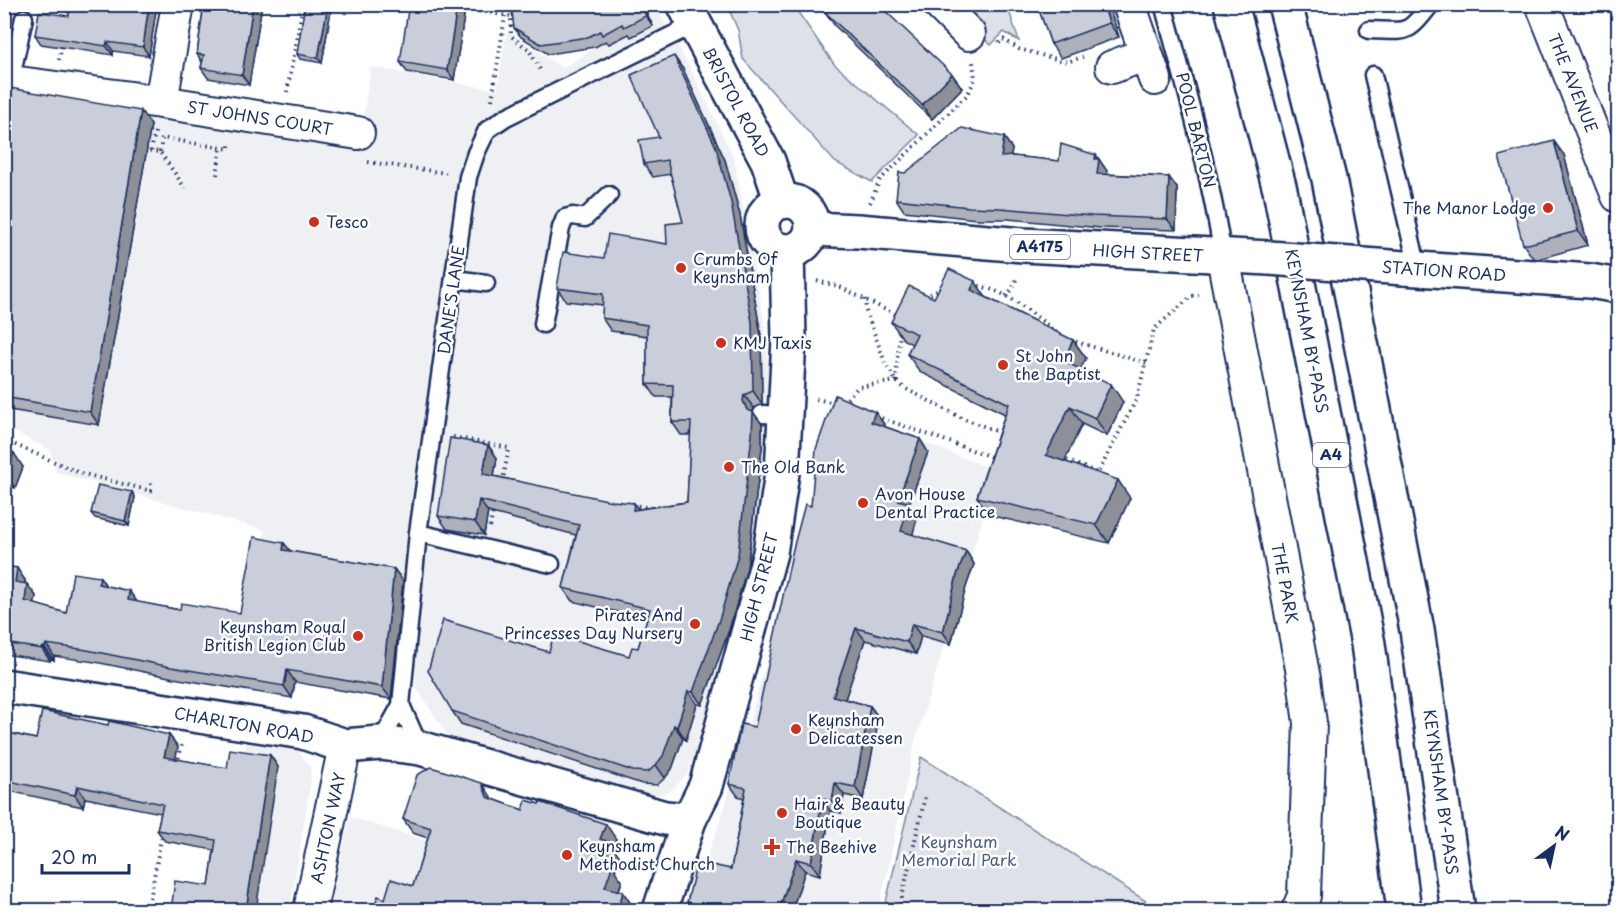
<svg xmlns="http://www.w3.org/2000/svg" width="1623" height="915" viewBox="0 0 1623 915" font-family="'Playpen Sans',sans-serif">
<style>
.built{fill:#eff0f4}
.green{fill:#dee1e7;stroke:#7c88a2;stroke-width:1.5}
.lines{fill:none;stroke-linecap:round;stroke-linejoin:round}
.service-casing{stroke:#1b2f5e;stroke-width:21}
.minor-casing{stroke:#1b2f5e;stroke-width:36}
.tertiary-casing{stroke:#1b2f5e;stroke-width:38}
.secondary-casing{stroke:#1b2f5e;stroke-width:38}
.primary-casing{stroke:#1b2f5e;stroke-width:38}
.trunk-casing{stroke:#1b2f5e;stroke-width:38}
.path{stroke:#1b2f5e;stroke-width:4;stroke-dasharray:1.5 4.5;stroke-linecap:butt}
.service{stroke:#fff;stroke-width:16}
.minor{stroke:#fff;stroke-width:32}
.tertiary{stroke:#fff;stroke-width:33}
.secondary{stroke:#fff;stroke-width:33}
.primary{stroke:#fff;stroke-width:33}
.trunk{stroke:#fff;stroke-width:33}
.rail-casing{stroke:#1b2f5e;stroke-width:7}
.rail{stroke:#fff;stroke-width:4.5;stroke-dasharray:14;stroke-linecap:butt}
.primary-bridge-casing{stroke:#1b2f5e;stroke-width:38;stroke-linecap:butt}
.primary-bridge{stroke:#fff;stroke-width:33}
.wall{fill:#aeb1bb;stroke:#1b2f5e;stroke-width:1.5}
.shaded-wall{fill:#8d9099;stroke:#1b2f5e;stroke-width:1.5}
.building{fill:#caceda;stroke:#1b2f5e;stroke-width:1.5}
.poi-dot{fill:#c8321e;stroke:#fff;stroke-width:2}
.labels{text-anchor:middle;stroke-width:5;stroke-linejoin:round;paint-order:stroke}
.shield{fill:#fff;stroke:#5f6d8e;stroke-width:1.5}
.shield-label{font-size:15px;font-weight:bold;fill:#1b2f5e}
.street-label{font-size:16px;fill:#1b2f5e;stroke:#fff}
.poi-label{font-size:16px;fill:#1b2f5e;stroke:#fff;text-anchor:start}
.park-label{font-size:16px;fill:#4c5c80;stroke:#fff}
</style>
<rect width="100%" height="100%" fill="#fff"/>
<filter id="ink" filterUnits="userSpaceOnUse"><feTurbulence type="fractalNoise" baseFrequency=".0167" numOctaves="2"/><feDisplacementMap in="SourceGraphic" scale="12" xChannelSelector="R" yChannelSelector="G"/><feConvolveMatrix kernelMatrix="1 2 1 2 8 2 1 2 1" color-interpolation-filters="sRGB"/></filter>
<g filter="url(#ink)">
<g class="built">
<polygon points="572,5 655,5 688,64 734,158 763,315 770,379 767,446 748,605 687,775 670,791 647,800 448,736 415,686 422,579 261,552 265,530 56,472 50,450 5,427 4,91 359,143 371,67 497,90 507,30 562,68 595,48"/>
<polygon points="839,409 997,471 916,738 879,910 691,910 703,868 724,810"/>
<polygon points="248,735 286,743 299,751 310,767 311,779 290,910 214,910"/>
<polygon points="350,817 639,906 638,910 329,910"/>
</g>
<g class="green">
<polygon points="727,5 793,5 834,64 919,135 872,182 835,162 743,59 738,30"/>
<polygon points="950,5 1007,5 1019,41 1004,32 991,45 966,23"/>
<polygon points="921,757 1160,910 884,910"/>
</g>
<g class="lines">
<defs>
<g id="service">
<path d="M1163,4C1186,88 1210,172 1223,257"/>
<path d="M1369,30C1408,31 1406,36 1431,4"/>
<polyline points="1373,75 1418,269"/>
<polyline points="10,82 24,18"/>
<polyline points="454,279 486,283"/>
<polyline points="543,324 561,228 565,218 573,216 585,218 609,195"/>
<polyline points="762,414 785,415"/>
<polyline points="418,533 551,564"/>
<polyline points="401,705 418,533 468,177 476,153 487,130 506,117 695,24"/>
<polyline points="380,743 401,705 420,748"/>
</g>
<g id="minor">
<polyline points="939,4 969,34"/>
<polyline points="1129,4 1155,79"/>
<polyline points="1542,4 1618,196"/>
<polyline points="1112,67 1146,54"/>
<polyline points="4,81 161,102 358,133"/>
<polyline points="161,102 178,4"/>
<polyline points="1223,257 1304,679 1310,723 1304,896 1298,910"/>
<polyline points="310,910 345,746"/>
</g>
<polyline id="tertiary" points="4,686 303,732 345,746 380,743 420,748 665,818 689,820"/>
<polyline id="secondary" points="660,910 689,820 706,786 770,553 782,473 789,339 787,252"/>
<g id="primary">
<polyline points="684,4 768,161 782,202"/>
<circle cx="787" cy="226" r="25"/>
<polyline points="812,229 858,231 1023,245 1269,258"/>
<polyline points="1404,268 1590,281 1618,286"/>
</g>
<g id="trunk">
<polyline points="1231,4 1280,190 1368,644 1404,910"/>
<polyline points="1285,4 1329,179 1417,630 1458,910"/>
</g>
</defs>
<use href="#service" class="service-casing"/>
<use href="#minor" class="minor-casing"/>
<use href="#tertiary" class="tertiary-casing"/>
<use href="#secondary" class="secondary-casing"/>
<use href="#primary" class="primary-casing"/>
<use href="#trunk" class="trunk-casing"/>
<g class="path">
<polyline points="455,8 511,16 511,36 529,50 542,73"/>
<polyline points="345,14 347,4"/>
<polyline points="67,19 69,4"/>
<polyline points="999,43 1003,39 1019,49 1067,62 1083,57"/>
<polyline points="59,60 62,44"/>
<polyline points="287,92 303,4"/>
<polyline points="492,100 505,16"/>
<polyline points="155,132 151,151 160,152 185,188"/>
<polyline points="160,152 162,138 229,149 229,143"/>
<polyline points="368,162 446,173"/>
<polyline points="217,175 221,146"/>
<polyline points="870,203 880,180 968,94 975,79 973,62"/>
<polyline points="817,281 838,286 898,316"/>
<path d="M973,285C1006,289 1030,312 1056,332"/>
<polyline points="1006,296 1013,288 1017,276"/>
<polyline points="925,297 942,288"/>
<polyline points="865,299 866,311 886,365 896,381 906,389 962,418 1004,434"/>
<polyline points="1070,340 1146,363"/>
<polyline points="816,399 836,403"/>
<polyline points="843,403 858,387 896,381 900,329"/>
<polyline points="876,416 994,458"/>
<polyline points="453,437 509,448 503,479 501,479"/>
<polyline points="4,440 80,473 151,491 151,480"/>
<polyline points="1061,458 1098,473 1137,398 1154,329 1192,296 1199,295"/>
<polyline points="632,505 654,508"/>
<polyline points="490,527 493,511"/>
<polyline points="177,764 182,745"/>
<polyline points="148,910 162,833"/>
<polyline points="899,910 926,793"/>
</g>
<use href="#service" class="service"/>
<use href="#minor" class="minor"/>
<use href="#tertiary" class="tertiary"/>
<use href="#secondary" class="secondary"/>
<use href="#primary" class="primary"/>
<use href="#trunk" class="trunk"/>
<defs>
<polyline id="rail" points="1614,4 1618,15"/>
</defs>
<use href="#rail" class="rail-casing"/>
<use href="#rail" class="rail"/>
<defs>
<polyline id="primary-bridge" points="1269,258 1404,268"/>
</defs>
<use href="#primary-bridge" class="primary-bridge-casing"/>
<use href="#primary-bridge" class="primary-bridge"/>
</g>
<g class="wall">
<polygon points="71,4 157,4 149,56 113,51 113,55 41,44 35,35 69,16"/>
<polygon points="204,4 262,4 249,85 208,78 201,68 202,62 197,54"/>
<polygon points="642,4 653,26 631,37 629,34 609,44 606,41 595,47 548,54 521,37 514,28"/>
<polygon points="1037,4 1108,4 1119,37 1061,58 1051,44"/>
<polygon points="457,6 464,16 454,80 407,72 400,62"/>
<polygon points="331,10 322,63 300,59 297,54"/>
<polygon points="828,10 952,74 962,88 932,119 835,26 825,12"/>
<polygon points="683,69 725,160 740,215 761,335 762,404 754,408 752,411 762,424 762,448 747,568 729,630 702,705 697,704 686,740 683,738 672,769 665,778 657,785 642,784 461,724 452,711 549,652 629,656 638,648 647,619 572,601 563,588 576,535 488,512 484,535 447,529 438,516 488,445 497,458 494,476 638,509 687,502 691,435 681,435 672,422 672,397 656,397 647,384 647,336 611,331 602,318 603,305 566,301 557,288 604,258 667,244 683,222 671,174 653,177 644,164 659,137"/>
<polygon points="4,87 151,125 99,425 4,409"/>
<polygon points="1004,137 1012,149 1011,156 1059,161 1096,155 1107,171 1106,174 1169,177 1177,188 1176,230 1101,228 1008,219 977,219 904,211 896,199 905,173"/>
<polygon points="1564,155 1588,245 1538,259 1533,258 1523,244"/>
<polygon points="986,297 1073,340 1086,358 1080,369 1123,402 1107,436 1082,424 1064,461 1130,498 1109,543 989,515 977,497 1005,414 920,372 907,354 912,344 904,340 891,322 934,298"/>
<polygon points="875,412 884,424 883,426 920,439 928,452 909,504 918,515 912,535 966,551 974,564 966,587 951,644 921,636 916,654 865,640 845,699 870,706 879,718 863,799 844,795 841,813 830,811 820,875 805,871 792,910 693,910 687,902 731,869 744,798 738,796 729,784 755,727 811,506"/>
<polygon points="4,449 23,467 15,488 4,483"/>
<polygon points="132,492 135,497 129,526 95,518 91,513"/>
<polygon points="290,551 394,569 403,581 391,699 295,682 292,698 179,679 95,662 54,656 54,660 51,659 50,661 4,654 4,566 25,580 25,584 36,596 34,604 66,613 100,577 106,586 129,591 137,602 180,610 240,613"/>
<polygon points="108,725 169,735 178,747 175,759 227,768 270,755 278,767 209,886 214,850 165,841 157,830 161,813 85,798 83,807 4,790 4,732 36,739"/>
<polygon points="492,798 493,799 523,810 616,839 613,847 620,857 615,871 622,881 619,891 623,892 633,907 632,910 373,910 385,899 413,886 428,838 413,833 403,819"/>
</g>
<g class="shaded-wall">
<polygon points="149,4 157,4 149,56 143,47"/>
<polygon points="253,4 262,4 249,85 242,75"/>
<polygon points="640,4 642,4 653,26 646,16"/>
<polygon points="1103,4 1108,4 1119,37 1109,23"/>
<polygon points="328,5 331,10 322,63 318,58"/>
<polygon points="457,6 464,16 454,80 447,70"/>
<polygon points="107,42 113,51 113,55 106,46"/>
<polygon points="674,56 683,69 725,160 740,215 761,335 762,404 753,391"/>
<polygon points="952,74 962,88 932,119 922,105"/>
<polygon points="141,111 151,125 99,425 90,412"/>
<polygon points="1004,137 1012,149 1009,169 1001,157"/>
<polygon points="1554,141 1564,155 1588,245 1578,231"/>
<polygon points="1096,155 1107,171 1105,186 1097,174 1095,159"/>
<polygon points="1169,177 1177,188 1176,230 1167,219"/>
<polygon points="975,281 987,299 971,290"/>
<polygon points="1073,340 1086,358 1076,379 1063,361"/>
<polygon points="1111,384 1123,402 1107,436 1095,418"/>
<polygon points="744,395 754,408 752,414 753,412 762,424 762,448 747,568 729,630 702,705 693,692 747,410 743,401"/>
<polygon points="1070,406 1082,424 1059,473 1046,455"/>
<polygon points="875,412 884,424 880,434 871,422"/>
<polygon points="920,439 928,452 909,504 918,515 910,544 901,531 898,500"/>
<polygon points="488,445 497,458 492,487 483,474"/>
<polygon points="14,453 23,467 15,488 5,474"/>
<polygon points="1118,480 1130,498 1109,543 1096,525"/>
<polygon points="132,492 135,497 129,526 125,521"/>
<polygon points="479,500 488,512 484,535 475,522"/>
<polygon points="634,503 643,516 633,510"/>
<polygon points="284,543 293,554 283,550"/>
<polygon points="966,551 974,564 966,587 951,644 943,632 957,575"/>
<polygon points="17,568 25,580 23,594 15,582"/>
<polygon points="394,569 403,581 391,699 382,687"/>
<polygon points="100,577 108,589 98,584"/>
<polygon points="27,584 36,596 33,613 25,601"/>
<polygon points="129,591 138,603 128,600"/>
<polygon points="912,624 921,636 916,654 907,642"/>
<polygon points="856,628 865,640 842,708 833,696"/>
<polygon points="46,644 54,656 54,660 45,648"/>
<polygon points="43,647 51,659 50,661 42,649"/>
<polygon points="287,670 295,682 292,698 284,686"/>
<polygon points="688,691 697,704 686,740 677,727"/>
<polygon points="870,706 879,718 863,799 855,787"/>
<polygon points="674,725 683,738 672,769 665,778 656,765"/>
<polygon points="169,735 178,747 173,769 164,757"/>
<polygon points="270,755 278,767 256,910 246,910"/>
<polygon points="482,783 492,798 497,811 487,797"/>
<polygon points="835,783 844,795 841,813 832,801"/>
<polygon points="77,786 85,798 83,807 75,795"/>
<polygon points="822,799 830,811 820,875 811,863"/>
<polygon points="606,824 616,839 613,847 620,857 615,871 622,881 615,901 605,887 600,839"/>
<polygon points="796,859 805,871 792,910 779,910"/>
<polygon points="623,892 633,907 632,910 618,910"/>
</g>
<g class="building">
<polygon points="71,4 149,4 143,47 107,42 106,46 35,35 39,12 69,16"/>
<polygon points="204,4 253,4 242,75 201,68 204,55 197,54"/>
<polygon points="305,4 328,5 318,58 297,54"/>
<polygon points="409,4 447,4 457,6 447,70 400,62"/>
<polygon points="511,4 640,4 646,16 624,27 622,24 602,35 600,31 588,37 541,44 514,28"/>
<polygon points="824,4 878,4 952,74 922,105 825,12 828,10"/>
<polygon points="1037,4 1103,4 1109,23 1051,44"/>
<polygon points="674,56 716,147 731,202 752,322 753,391 744,395 743,401 747,410 753,412 752,435 738,555 720,617 693,692 688,691 677,727 674,725 663,756 656,765 648,772 633,771 452,711 428,671 443,620 549,652 554,634 629,656 632,647 638,648 650,609 563,588 579,525 479,500 475,522 438,516 450,438 488,445 483,474 612,501 634,503 633,510 687,502 691,422 672,422 673,385 647,384 647,325 602,318 603,294 557,288 563,252 604,258 608,234 667,244 666,224 683,222 667,160 644,164 639,140 659,137 631,75"/>
<polygon points="4,87 141,111 90,412 4,397"/>
<polygon points="962,128 1004,137 1001,157 1013,156 1059,161 1061,144 1096,155 1095,159 1099,159 1097,174 1169,177 1167,219 1092,216 1000,208 969,207 896,199 899,172 905,173"/>
<polygon points="1554,141 1578,231 1528,244 1523,244 1499,156"/>
<polygon points="949,269 975,281 971,290 1073,340 1063,361 1111,384 1095,418 1070,406 1046,455 1118,480 1096,525 977,497 1009,404 907,354 917,334 891,322 909,286 934,298"/>
<polygon points="835,395 875,412 871,422 920,439 898,500 909,503 901,531 966,551 957,575 943,632 912,624 907,642 856,628 833,696 870,706 855,787 835,783 832,801 822,799 811,863 796,859 779,910 723,910 687,902 697,862 731,869 746,788 729,784 741,724 755,727 793,549 805,504 811,506 816,449"/>
<polygon points="4,449 14,453 5,474 4,474"/>
<polygon points="98,485 132,492 125,521 91,513"/>
<polygon points="254,537 284,543 283,550 394,569 382,687 287,670 284,686 171,667 87,650 46,644 45,648 43,647 42,649 4,643 4,566 17,568 15,582 27,584 25,601 66,613 73,573 100,577 98,584 129,591 128,600 180,610 181,603 240,613"/>
<polygon points="42,711 108,725 109,721 169,735 164,757 227,768 230,749 270,755 246,910 171,910 175,881 209,886 216,840 157,830 163,804 77,786 75,795 4,780 4,732 36,739"/>
<polygon points="431,767 482,783 487,797 523,810 526,800 539,804 540,802 606,824 600,839 610,842 602,863 612,867 605,887 623,892 618,910 373,910 378,896 385,899 391,879 413,886 431,828 403,819 417,775"/>
</g>
</g>
<g class="poi-dot">
<circle cx="1548" cy="208" r="6"/>
<circle cx="314" cy="222" r="6"/>
<circle cx="681" cy="268" r="6"/>
<circle cx="721" cy="343" r="6"/>
<circle cx="1003" cy="365" r="6"/>
<circle cx="729" cy="467" r="6"/>
<circle cx="863" cy="503" r="6"/>
<circle cx="695" cy="624" r="6"/>
<circle cx="358" cy="636" r="6"/>
<circle cx="796" cy="729" r="6"/>
<circle cx="782" cy="813" r="6"/>
<path d="M769 838h6v6h6v6h-6v6h-6v-6h-6v-6h6z"/>
<circle cx="567" cy="855" r="6"/>
</g>
<g class="labels">
<g class="shield">
<rect x="1010" y="235" width="60" height="24" rx="4.5"/>
<rect x="1313" y="443" width="36" height="24" rx="4.5"/>
</g>
<g class="shield-label">
<text x="1040" y="252">A4175</text>
<text x="1331" y="460">A4</text>
</g>
<g class="street-label">
<text transform="translate(1573 83) rotate(68)" y="6">THE AVENUE</text>
<text transform="translate(736 102) rotate(62)" y="6">BRISTOL ROAD</text>
<text transform="translate(260 118) rotate(9)" y="6">ST JOHNS COURT</text>
<text transform="translate(1196 130) rotate(76)" y="6">POOL BARTON</text>
<text transform="translate(1148 253) rotate(3)" y="6">HIGH STREET</text>
<text transform="translate(1444 271) rotate(4)" y="6">STATION ROAD</text>
<text transform="translate(451 300) rotate(-82)" y="6">DANE'S LANE</text>
<text transform="translate(1307 331) rotate(79)" y="6">KEYNSHAM BY-PASS</text>
<text transform="translate(1285 583) rotate(79)" y="6">THE PARK</text>
<text transform="translate(759 587) rotate(-76)" y="6">HIGH STREET</text>
<text transform="translate(244 725) rotate(10)" y="6">CHARLTON ROAD</text>
<text transform="translate(1441 792) rotate(82)" y="6">KEYNSHAM BY-PASS</text>
<text transform="translate(328 828) rotate(-78)" y="6">ASHTON WAY</text>
</g>
<g class="poi-label">
<text x="1536" y="214" text-anchor="end">The Manor Lodge</text>
<text x="326" y="228">Tesco</text>
<text x="693" y="265">Crumbs Of<tspan x="693" dy="18">Keynsham</tspan></text>
<text x="733" y="349">KMJ Taxis</text>
<text x="1015" y="362">St John<tspan x="1015" dy="18">the Baptist</tspan></text>
<text x="741" y="473">The Old Bank</text>
<text x="875" y="500">Avon House<tspan x="875" dy="18">Dental Practice</tspan></text>
<text x="683" y="621" text-anchor="end">Pirates And<tspan x="683" dy="18">Princesses Day Nursery</tspan></text>
<text x="346" y="633" text-anchor="end">Keynsham Royal<tspan x="346" dy="18">British Legion Club</tspan></text>
<text x="808" y="726">Keynsham<tspan x="808" dy="18">Delicatessen</tspan></text>
<text x="794" y="810">Hair &amp; Beauty<tspan x="794" dy="18">Boutique</tspan></text>
<text x="579" y="852">Keynsham<tspan x="579" dy="18">Methodist Church</tspan></text>
<text x="786" y="853">The Beehive</text>
</g>
<g class="park-label">
<text x="959" y="848">Keynsham<tspan x="959" dy="18">Memorial Park</tspan></text>
</g>
</g>
<rect width="1623" height="915" fill="none" stroke="#fff" stroke-width="24"/>
<rect x="12" y="12" width="1599" height="891" fill="none" stroke="#1b2f5e" stroke-width="2" filter="url(#ink)"/>
<g transform="translate(1554 846) rotate(33)" stroke="#ffffff" stroke-width="4.5" paint-order="stroke">
<path d="M0-4.5L10 22L0 15L-10 22Z" fill="#1b2f5e"/>
<text y="-9" font-size="16" font-weight="bold" text-anchor="middle" fill="#1b2f5e">N</text>
</g>
<path d="M42 864v9h87v-9" fill="none" stroke="#1b2f5e" stroke-width="3"/>
<text x="51" y="864" font-size="18" fill="#1b2f5e" stroke="#ffffff" stroke-width="4.5" paint-order="stroke">20 m</text>
</svg>
